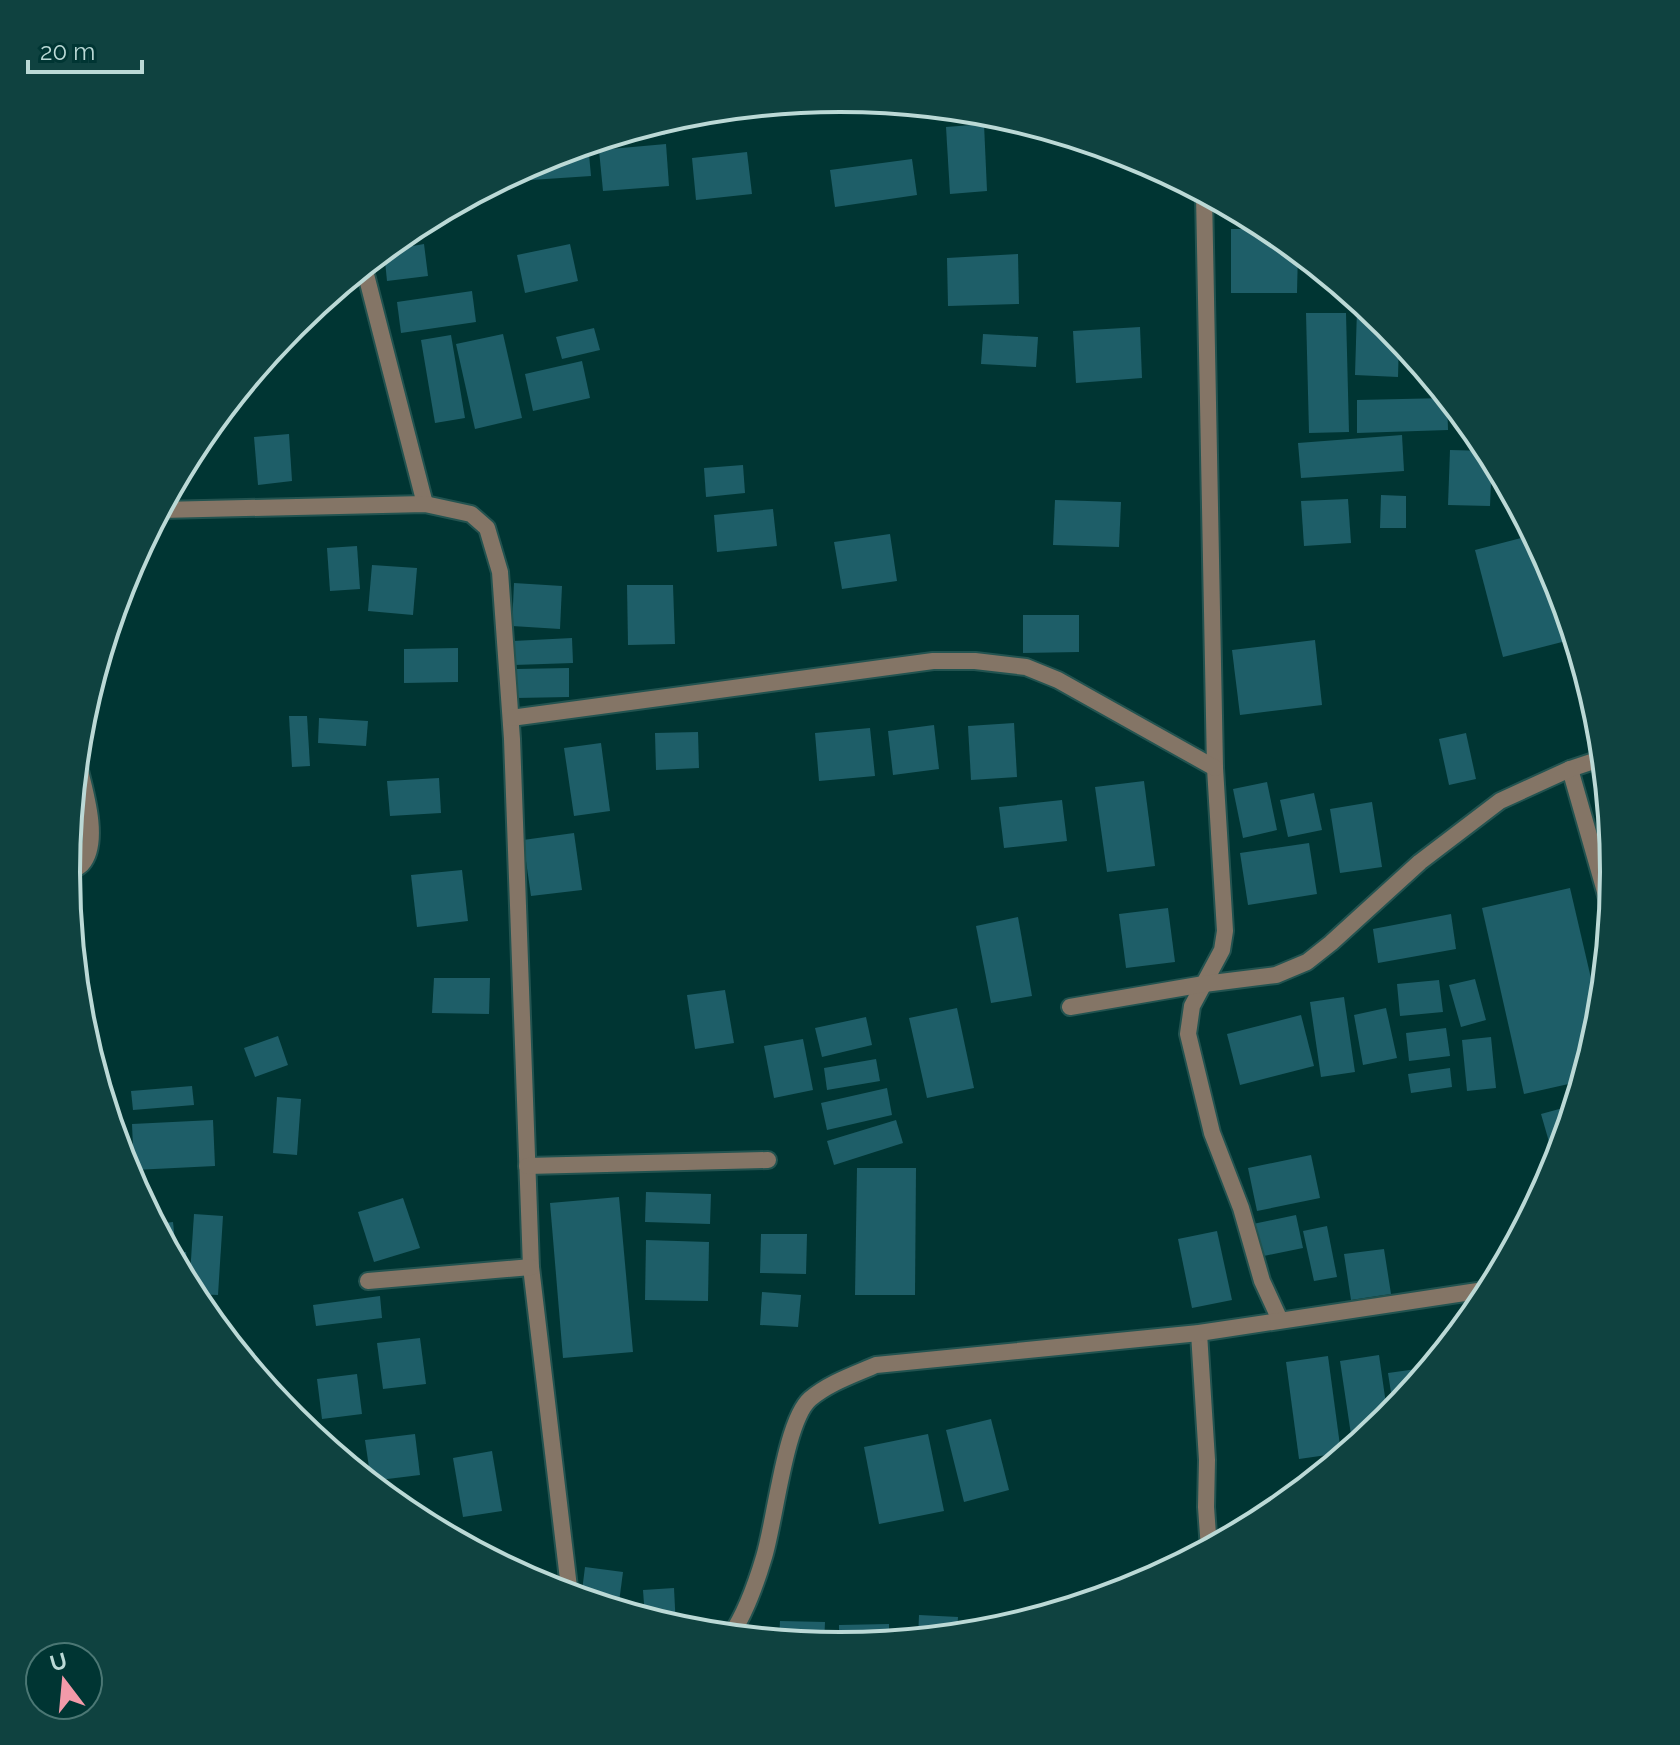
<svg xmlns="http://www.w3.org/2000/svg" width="1680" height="1745" viewBox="0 0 1680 1745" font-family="Raleway,sans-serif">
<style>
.building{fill:#1e5e68}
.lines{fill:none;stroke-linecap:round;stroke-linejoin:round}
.street-casing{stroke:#225350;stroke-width:20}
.street{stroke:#847566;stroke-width:16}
.rim{fill:none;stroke:#bbd9d6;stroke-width:4}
</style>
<rect width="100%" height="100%" fill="#003533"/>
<g class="building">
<polygon points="664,121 665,135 613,137 613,136"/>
<polygon points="984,124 987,191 950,194 946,127"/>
<polygon points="588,144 591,176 531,180 530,165 544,157"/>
<polygon points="666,144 669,186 603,191 599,150"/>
<polygon points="747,152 752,194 696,200 692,158"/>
<polygon points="912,159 917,195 835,207 830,170"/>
<polygon points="1231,229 1270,229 1298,251 1297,293 1231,293"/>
<polygon points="424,244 428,276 387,281 384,251"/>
<polygon points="570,244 578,281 525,293 517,255"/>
<polygon points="1018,254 1019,304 948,306 947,258"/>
<polygon points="472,291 476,322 401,333 397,302"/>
<polygon points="1357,309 1368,310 1388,326 1399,340 1398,377 1355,375"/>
<polygon points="1306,313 1346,313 1349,432 1309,433"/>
<polygon points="1140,327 1142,378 1076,383 1073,331"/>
<polygon points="594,328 600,350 562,359 556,337"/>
<polygon points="503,334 522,418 475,429 456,344"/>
<polygon points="983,334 1038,337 1036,367 981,364"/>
<polygon points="451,335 465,418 435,423 421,340"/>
<polygon points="582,361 590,398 533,411 525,374"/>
<polygon points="1447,398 1448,430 1357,433 1357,400"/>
<polygon points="289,434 292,481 258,485 254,437"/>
<polygon points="1402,435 1404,471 1301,478 1298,443"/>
<polygon points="1450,450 1488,451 1492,458 1490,506 1448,505"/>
<polygon points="743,465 745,493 706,497 704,468"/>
<polygon points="1381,495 1406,496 1406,528 1380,528"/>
<polygon points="1348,499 1351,543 1304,546 1301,501"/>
<polygon points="1055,500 1121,502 1119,547 1053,545"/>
<polygon points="773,509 777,546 717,552 714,515"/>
<polygon points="890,534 897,581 842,589 834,542"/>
<polygon points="1533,535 1545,557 1566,641 1503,657 1475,550"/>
<polygon points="357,546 360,589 330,591 327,548"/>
<polygon points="372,565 417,568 413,615 368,611"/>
<polygon points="514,583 562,586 560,629 512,626"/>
<polygon points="627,585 673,585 675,644 628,645"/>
<polygon points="1023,615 1079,615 1079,652 1023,653"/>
<polygon points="572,638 573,663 514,665 513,641"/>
<polygon points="1315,640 1322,705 1240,715 1232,650"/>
<polygon points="458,648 458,682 404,683 404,649"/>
<polygon points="569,668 569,697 516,698 516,669"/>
<polygon points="289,716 307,716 310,766 292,767"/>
<polygon points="319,718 368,721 366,746 318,743"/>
<polygon points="1014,723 1017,777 971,780 968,726"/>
<polygon points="934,725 939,769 893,775 888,731"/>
<polygon points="870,728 875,776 819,781 815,733"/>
<polygon points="698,732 699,768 656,770 655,733"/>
<polygon points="1466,733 1476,779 1449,785 1439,739"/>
<polygon points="601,743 610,811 574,816 564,748"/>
<polygon points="439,778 441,813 390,816 387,781"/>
<polygon points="1144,781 1155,866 1107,872 1095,787"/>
<polygon points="1267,782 1277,830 1243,838 1233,789"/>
<polygon points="1314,793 1322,830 1288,837 1280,800"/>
<polygon points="1062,800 1067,841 1004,848 999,807"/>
<polygon points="1372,802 1382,867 1340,873 1330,809"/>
<polygon points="574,833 582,890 531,896 523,840"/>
<polygon points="1309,843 1317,894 1248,905 1240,853"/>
<polygon points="462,870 468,921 417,927 411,875"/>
<polygon points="1570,888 1600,1017 1599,1024 1582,1081 1524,1094 1482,908"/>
<polygon points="1168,908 1175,962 1126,968 1119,914"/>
<polygon points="1451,914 1456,949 1378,963 1373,929"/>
<polygon points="1018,917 1032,996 991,1003 976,926"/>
<polygon points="434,978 490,978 489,1014 432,1013"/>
<polygon points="1475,979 1486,1020 1461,1027 1449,985"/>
<polygon points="1439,980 1443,1012 1400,1016 1397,984"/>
<polygon points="725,990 734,1043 695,1049 687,995"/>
<polygon points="1344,997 1355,1072 1321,1077 1310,1002"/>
<polygon points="957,1008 974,1088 927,1098 909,1018"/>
<polygon points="1386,1008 1397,1058 1363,1065 1354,1015"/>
<polygon points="1301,1015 1314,1066 1240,1085 1227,1034"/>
<polygon points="866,1017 872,1045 822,1057 815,1028"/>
<polygon points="1446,1028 1450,1056 1409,1061 1406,1033"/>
<polygon points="278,1036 288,1065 255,1077 244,1048"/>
<polygon points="1491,1037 1496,1088 1467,1091 1462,1040"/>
<polygon points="803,1039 813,1090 774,1098 764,1046"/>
<polygon points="876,1059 880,1081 827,1090 824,1068"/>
<polygon points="1450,1068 1452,1087 1411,1093 1408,1074"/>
<polygon points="192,1086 194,1105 133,1110 131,1091"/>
<polygon points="887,1088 892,1115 827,1130 821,1103"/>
<polygon points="277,1097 301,1099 297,1155 273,1153"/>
<polygon points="1574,1105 1567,1130 1556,1166 1541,1114"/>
<polygon points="213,1120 215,1166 134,1170 132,1124"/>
<polygon points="896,1120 903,1143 834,1165 827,1141"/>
<polygon points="1311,1155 1320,1198 1257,1211 1248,1168"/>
<polygon points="857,1168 916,1168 915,1295 855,1295"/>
<polygon points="646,1192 711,1194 710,1224 645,1222"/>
<polygon points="619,1197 633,1352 563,1358 550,1203"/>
<polygon points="403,1198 420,1248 374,1262 358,1212"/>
<polygon points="194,1214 223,1216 218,1295 192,1294 189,1290"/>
<polygon points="1296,1215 1303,1248 1259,1257 1253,1224"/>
<polygon points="173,1222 176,1251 169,1252 155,1224"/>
<polygon points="1327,1226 1337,1277 1314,1281 1303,1231"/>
<polygon points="1217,1231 1232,1300 1192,1308 1178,1239"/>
<polygon points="761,1234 807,1234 806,1274 760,1273"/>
<polygon points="646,1240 709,1242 708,1301 645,1300"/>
<polygon points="1384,1249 1391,1294 1351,1300 1344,1254"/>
<polygon points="186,1252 188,1277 183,1277 170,1253"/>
<polygon points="762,1292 801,1295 798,1327 760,1325"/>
<polygon points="380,1296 382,1318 316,1326 313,1305"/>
<polygon points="420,1338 426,1384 383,1389 377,1343"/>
<polygon points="1379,1355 1388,1418 1353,1448 1340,1361"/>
<polygon points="1328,1356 1341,1453 1299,1459 1286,1362"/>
<polygon points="1431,1367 1394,1412 1388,1373"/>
<polygon points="357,1374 362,1414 322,1419 317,1379"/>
<polygon points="991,1419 1009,1490 964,1502 946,1430"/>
<polygon points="415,1434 420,1475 371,1481 365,1440"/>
<polygon points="928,1434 944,1511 879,1524 864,1447"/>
<polygon points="492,1451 502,1511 463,1517 453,1458"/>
<polygon points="585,1567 623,1572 618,1610 581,1599"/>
<polygon points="674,1588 676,1628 645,1618 643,1590"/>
<polygon points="919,1615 958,1617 957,1635 918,1639"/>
<polygon points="780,1621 825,1622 824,1645 779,1641"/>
<polygon points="889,1624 889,1642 839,1646 839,1625"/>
</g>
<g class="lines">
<defs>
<g id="street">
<polyline points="1204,194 1215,768 1225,931 1222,950 1192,1006 1188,1034 1212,1133 1241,1208 1262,1281 1280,1320"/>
<polyline points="364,267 425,504"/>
<polyline points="161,510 425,504 471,514 487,528 500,572 512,739 531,1267 570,1596"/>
<polyline points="511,718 933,661 975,661 1026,667 1058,680 1215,768"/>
<polyline points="1570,769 1610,909"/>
<path d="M66,874C72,871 78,868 82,864C102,841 83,785 77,759"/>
<polyline points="1070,1007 1204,984 1276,975 1307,962 1331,943 1420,862 1500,801 1570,769 1603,758"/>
<polyline points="527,1166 768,1160"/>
<polyline points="368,1281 531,1267"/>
<polyline points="201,1308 204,1308"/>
<polyline points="1199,1333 1207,1460 1206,1507 1209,1549"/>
<path d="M730,1636C746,1613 756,1584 764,1557C775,1522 785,1421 810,1399C829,1383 853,1375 876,1365L1199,1333L1491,1289"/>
</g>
</defs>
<use href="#street" class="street-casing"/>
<use href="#street" class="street"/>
</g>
<path d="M0 0H1680V1745H0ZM80 872a760 760 0 1 1 1520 0a760 760 0 1 1-1520 0Z" fill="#0f4240" fill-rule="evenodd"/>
<path class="rim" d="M80 872a760 760 0 1 1 1520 0a760 760 0 1 1-1520 0Z"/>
<g transform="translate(64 1681) rotate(344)"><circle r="38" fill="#003533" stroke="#4b7774" stroke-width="2"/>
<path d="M0-6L14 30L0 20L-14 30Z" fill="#f39aa9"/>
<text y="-12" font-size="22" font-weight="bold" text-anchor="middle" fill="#bbd9d6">U</text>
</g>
<path d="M28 60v12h114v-12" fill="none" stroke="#bbd9d6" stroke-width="4"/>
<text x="40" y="60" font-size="24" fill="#bbd9d6" stroke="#003533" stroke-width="6" paint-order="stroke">20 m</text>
</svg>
